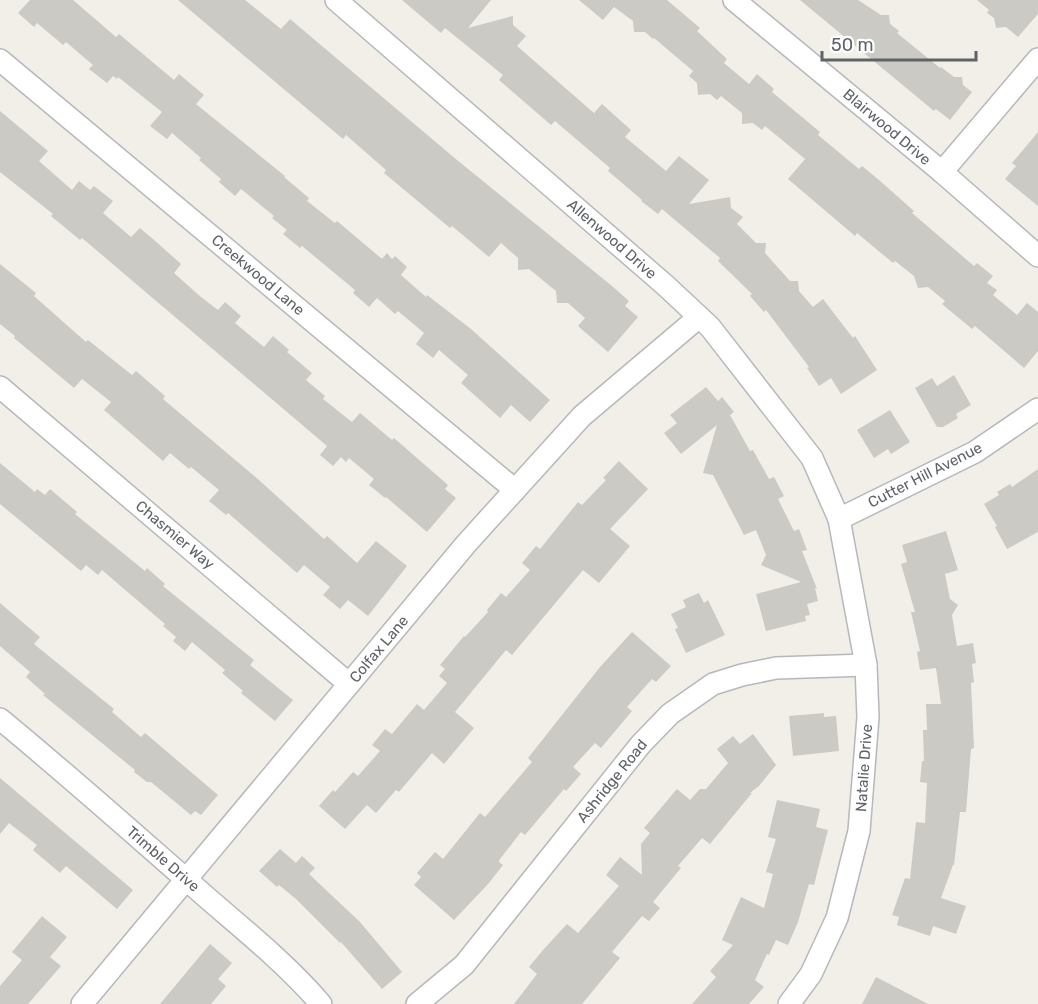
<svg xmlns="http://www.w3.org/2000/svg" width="1038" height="1004" viewBox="0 0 1038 1004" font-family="Rubik,sans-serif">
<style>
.building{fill:#cccac5}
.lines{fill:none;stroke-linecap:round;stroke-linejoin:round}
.street-casing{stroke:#b5b8bc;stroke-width:24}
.street{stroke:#fff;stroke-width:21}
.labels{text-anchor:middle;stroke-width:4.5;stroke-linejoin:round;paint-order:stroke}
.street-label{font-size:15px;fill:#5f6368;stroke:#fff}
</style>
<rect width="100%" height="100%" fill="#f1efe8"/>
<g class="building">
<polygon points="30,0 73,0 116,37 119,34 174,80 179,74 204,95 196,104 285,176 284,177 309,198 307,201 335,223 337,221 382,259 387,253 392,259 395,256 407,267 401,275 426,297 427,295 471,329 550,400 530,422 511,405 500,418 461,383 468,375 439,350 433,358 416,344 424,333 398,311 395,314 377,298 369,307 353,293 355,290 302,246 300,248 283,234 287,230 272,218 274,216 241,189 235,196 219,182 221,179 199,160 201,158 172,133 167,139 150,126 162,112 118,77 117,79 113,76 107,83 89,69 93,65 66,42 63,45 37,23 34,27 18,13"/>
<polygon points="178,0 245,0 281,29 290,19 457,160 612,286 629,301 625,306 638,317 608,352 578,326 585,318 568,303 557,303 556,291 529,269 518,270 518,258 501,243 489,257 452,226 450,228 384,173 386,170 346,135 343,139"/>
<polygon points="402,0 491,0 468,28 513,16 513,25 526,36 517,46 594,113 602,104 631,130 625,137 666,171 679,156 709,180 689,204 730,197 731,208 743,217 737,224 756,243 766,243 765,253 790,281 798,281 799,291 813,307 823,299 853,338 855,336 877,370 841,394 831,378 819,386 807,368 809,367 766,310 764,312 750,296 752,294 718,261 720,258 662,209 658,214 641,201 642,200 608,171 610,168 555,121 551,125 499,80 503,75 445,28 441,33"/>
<polygon points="579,0 667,0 700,28 697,31 727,59 724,63 749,84 757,74 774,89 772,92 820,132 818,135 859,169 862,166 879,180 914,211 912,213 974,266 977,263 993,276 987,283 997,290 993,295 1017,315 1027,303 1038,312 1038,351 1024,368 975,326 972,329 942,304 945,301 928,287 918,288 914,276 895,261 893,263 857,233 855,236 788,179 805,159 765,126 762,130 753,123 742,124 742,113 721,96 717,100 710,94 698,95 697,83 689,76 693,71 654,38 653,39 645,32 634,32 633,21 614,7 603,20"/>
<polygon points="800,0 858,0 881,15 889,15 890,24 899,31 897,33 940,68 941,67 954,77 962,77 963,85 972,92 950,120 936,109 934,111"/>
<polygon points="977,0 1038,0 1038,14 1018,37 1006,27 996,28 994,18 987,13 989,10"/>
<polygon points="0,111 48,151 39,161 72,190 79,181 90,190 94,186 113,201 103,213 131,237 140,228 153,239 181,264 174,273 201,297 218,310 225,302 241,316 235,323 264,347 273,336 289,350 287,352 312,373 306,380 325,396 323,399 352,422 360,413 392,440 394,438 448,485 445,489 456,498 427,532 386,497 385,498 369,485 374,479 349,458 346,462 341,457 333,466 320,455 327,446 82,238 80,240 51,216 53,214 0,172"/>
<polygon points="1038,132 1038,206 1005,179 1016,166 1012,163"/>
<polygon points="0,264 36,293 34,296 86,342 88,340 132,375 136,371 165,396 163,399 259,480 324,539 327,536 357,563 376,541 407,566 368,616 348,600 340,609 323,595 330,587 304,565 297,573 228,513 226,515 209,501 219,490 191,467 189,469 170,453 163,461 104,410 111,402 82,379 74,388 14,338 15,336 0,324"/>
<polygon points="954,375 971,405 956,414 958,418 943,427 937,427 915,388 932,378 937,386"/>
<polygon points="706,387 718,401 722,397 734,412 730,415 750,451 753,450 769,479 774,477 784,496 778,499 794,531 799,529 807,550 802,551 817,589 815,588 818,601 807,604 810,615 805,616 806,621 766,631 756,594 801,582 761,565 766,555 756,530 744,535 713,475 703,473 717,425 681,454 664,433 677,423 670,415"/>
<polygon points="890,410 910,442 891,454 888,449 874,458 857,430"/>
<polygon points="619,461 648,489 610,529 630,546 599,583 583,570 512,655 506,650 455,712 474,728 444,764 432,753 399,792 396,790 376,813 367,805 345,829 319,806 333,790 335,792 353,772 358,776 380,751 372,745 385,729 392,734 417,704 424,710 447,683 439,676 445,669 440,665 464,636 465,637 488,612 487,610 501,593 506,597 530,570 522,563 536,546 540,549 578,502 582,505 606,480 603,478"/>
<polygon points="0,463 35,492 37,489 45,495 50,489 77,512 75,514 145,571 147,568 165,584 163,586 254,660 250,665 293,700 275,721 241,693 243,691 222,673 225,670 192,642 185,651 173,641 176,637 163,626 165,624 102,570 98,575 86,565 81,571 0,504"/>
<polygon points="1038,469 1038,532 1007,549 995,527 997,526 984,504 999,495 997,492 1010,484 1012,487"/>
<polygon points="946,531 958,570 945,574 950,599 958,605 952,615 957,646 973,643 976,663 972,664 974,682 971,683 974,748 971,749 966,812 960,812 954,865 953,865 941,898 966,906 956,934 933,926 930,936 897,925 899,917 892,915 905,878 910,879 916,822 925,823 927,783 920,782 922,761 924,761 923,730 927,730 926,704 941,704 936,668 920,670 917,652 920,651 911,612 915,612 901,564 907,562 902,545"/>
<polygon points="699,593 704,603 708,600 725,635 686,653 675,629 678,628 671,614 686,607 683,600"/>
<polygon points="0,603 40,637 34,644 114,709 112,712 141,737 145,733 218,795 201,815 195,811 191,815 151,782 147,782 134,772 135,770 43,695 45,694 26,677 30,672 0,646"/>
<polygon points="632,632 671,666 656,682 652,679 627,707 632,711 601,748 595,743 573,767 581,774 566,791 564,789 525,835 521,832 500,859 499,862 503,865 489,883 454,920 414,885 421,877 417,873 435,852 443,859 480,813 485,817 532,762 528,758 600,667"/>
<polygon points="824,713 824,717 836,716 839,751 793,756 789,716"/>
<polygon points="753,734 776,765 759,786 750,793 752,793 710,844 702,838 678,866 681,868 653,902 660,908 649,921 642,916 612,952 620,958 582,1004 514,1004 537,974 529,967 543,950 567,924 578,933 619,886 606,875 620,857 642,875 641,844 650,833 644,828 677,789 690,800 700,789 706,789 728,763 717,749 733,736 740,744"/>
<polygon points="0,778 133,890 117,909 66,866 60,873 33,850 37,845 9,823 0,834"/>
<polygon points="777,800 820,809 816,827 828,830 814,885 809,884 798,922 788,945 776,940 769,955 767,954 755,980 764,987 749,1004 692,1004 716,977 710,971 733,945 722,940 741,897 764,908 773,874 766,872 776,839 768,837"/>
<polygon points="280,849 296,863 302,856 315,868 309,874 360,922 402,972 382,989 341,942 340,943 296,899 279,885 277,887 259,871"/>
<polygon points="42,916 67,937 50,957 61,966 28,1004 0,1004 0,986 22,960 12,952"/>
<polygon points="210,944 232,963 218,979 226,986 211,1004 160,1004"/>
<polygon points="876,977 928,1004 862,1004"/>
</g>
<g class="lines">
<defs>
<g id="street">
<polyline points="336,0 665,285 710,327 812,458 839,519 866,665 868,717 859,831 837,918 811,974 789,1004"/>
<polyline points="734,0 942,172 1038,256"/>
<polyline points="0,60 515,490"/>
<polyline points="942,172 1038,59"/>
<polyline points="0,387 349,684"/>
<polyline points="839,519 975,452 1038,409"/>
<path d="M0,719C67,774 132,832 197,889C239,926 285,962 321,1004"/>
<polyline points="82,1004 466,544 582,416 699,317"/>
<polyline points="417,1004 464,965 641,744 670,714 713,684 742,675 776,668 866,665"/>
</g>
</defs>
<use href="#street" class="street-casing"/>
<use href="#street" class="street"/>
</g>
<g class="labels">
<g class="street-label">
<text transform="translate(887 127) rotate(40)" y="5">Blairwood Drive</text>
<text transform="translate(612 239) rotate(41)" y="5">Allenwood Drive</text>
<text transform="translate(258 275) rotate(40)" y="5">Creekwood Lane</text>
<text transform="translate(925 475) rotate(-27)" y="5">Cutter Hill Avenue</text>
<text transform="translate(175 535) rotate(40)" y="5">Chasmier Way</text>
<text transform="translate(379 649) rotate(-50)" y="5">Colfax Lane</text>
<text transform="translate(864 768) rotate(-86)" y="5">Natalie Drive</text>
<text transform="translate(612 781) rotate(-51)" y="5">Ashridge Road</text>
<text transform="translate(163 859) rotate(41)" y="5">Trimble Drive</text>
</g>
</g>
<path d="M822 51v9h154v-9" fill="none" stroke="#5f6368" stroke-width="3"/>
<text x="831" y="51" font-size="18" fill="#5f6368" stroke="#ffffff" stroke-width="4.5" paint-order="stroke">50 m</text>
</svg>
